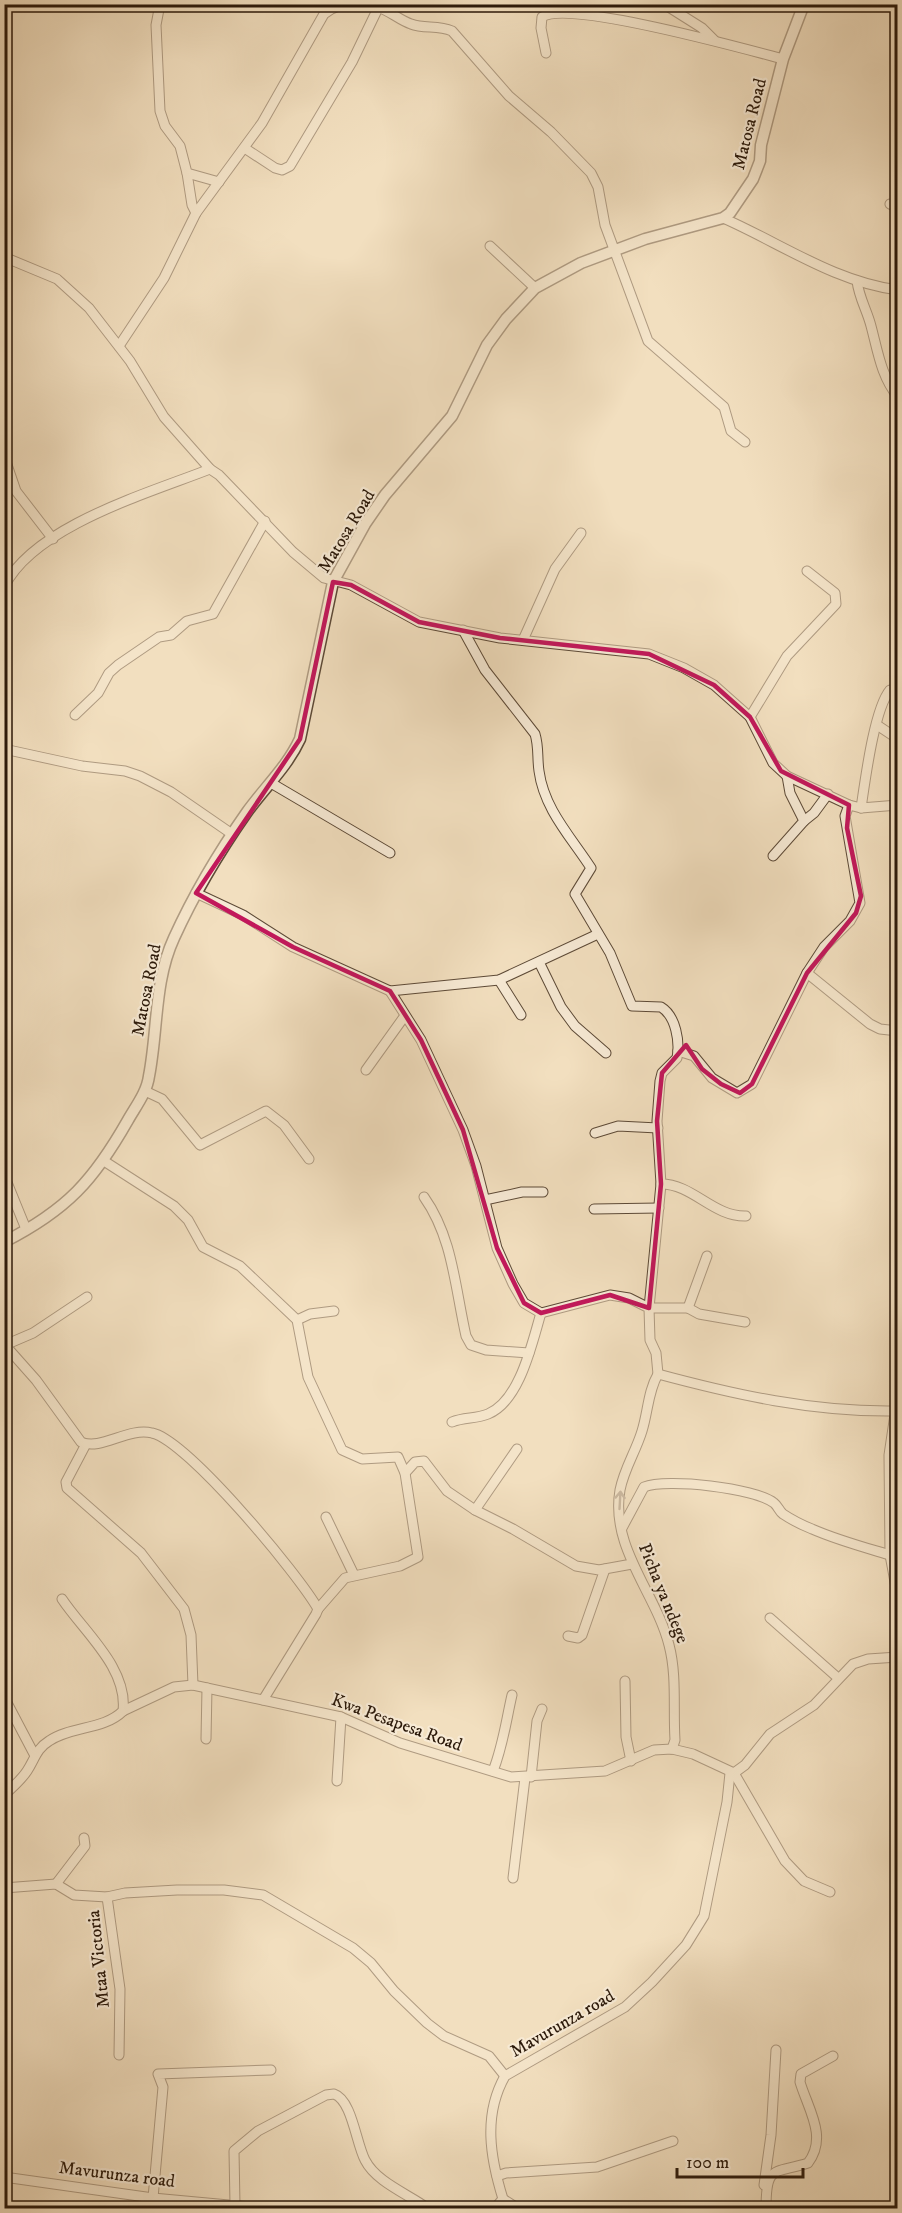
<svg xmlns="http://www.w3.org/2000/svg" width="902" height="2213" viewBox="0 0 902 2213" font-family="'IM FELL DW Pica',serif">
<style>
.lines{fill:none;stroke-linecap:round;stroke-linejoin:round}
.minor-casing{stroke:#5d4a37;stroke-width:11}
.tertiary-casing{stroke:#5d4a37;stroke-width:13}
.minor{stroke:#f7ead5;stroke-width:9}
.tertiary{stroke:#f7ead5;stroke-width:10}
.oneway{stroke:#9b8c7a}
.marked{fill:none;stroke:#c2185b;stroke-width:4.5;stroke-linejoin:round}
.labels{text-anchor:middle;stroke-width:4.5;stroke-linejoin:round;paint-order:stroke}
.street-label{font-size:18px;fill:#2b190a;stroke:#f7ead5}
</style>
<rect width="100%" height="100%" fill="#f2dfbf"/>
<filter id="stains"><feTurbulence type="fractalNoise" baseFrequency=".00333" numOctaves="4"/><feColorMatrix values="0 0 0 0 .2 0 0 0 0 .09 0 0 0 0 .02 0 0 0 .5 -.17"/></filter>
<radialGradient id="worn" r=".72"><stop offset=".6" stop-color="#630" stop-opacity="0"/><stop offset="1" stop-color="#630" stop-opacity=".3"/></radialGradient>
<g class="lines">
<defs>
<g id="minor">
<polyline points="160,4 156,25 160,111 165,126 180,146 187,173 219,182"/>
<polyline points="664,4 702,28 714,40"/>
<path d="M546,53L541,28L542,17C569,0 745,49 783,59"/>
<polyline points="246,149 275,168 282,170 290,166 352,62 380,4"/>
<polyline points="187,173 192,205 196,213"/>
<polyline points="890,204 898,208"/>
<path d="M723,218C780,243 835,282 898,290"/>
<polyline points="490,246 535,288"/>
<polyline points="4,257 57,279 89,308 130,361 164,417 210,469 219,475 293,552 324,578 351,585 419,622 500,638 649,654 684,668 714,685 750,717 773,763 787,776 849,805 861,808 898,805"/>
<path d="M857,281C859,298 867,310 871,326C878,352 881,376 898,397"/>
<path d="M119,346L164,278L196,213L262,123L324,14C338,2 360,3 377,7C389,10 399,20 411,24C424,29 438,25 452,31L509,96L551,132L591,173L598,187L605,225L648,341L724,407L731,431L745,442"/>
<polyline points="4,456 16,491 53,539"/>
<path d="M4,587C34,526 149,493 210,469"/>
<path d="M463,630L485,670L535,734C539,747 537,758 539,771C544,809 571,837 591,868L575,894L610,953L632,1006L661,1007C676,1016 680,1042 677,1058L662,1073L660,1081L657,1121L661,1184L649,1308H688L699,1314L745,1322"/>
<polyline points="523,640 555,569 581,533"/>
<polyline points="75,715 98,693 109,673 118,665 159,637 171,635 187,621 213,614 265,521"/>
<polyline points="750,717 787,656 836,604 835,593 807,571"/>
<polyline points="877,725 898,739"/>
<polyline points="4,749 82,766 125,771 140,776 171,792 232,834"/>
<polyline points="271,783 390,853"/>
<path d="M861,808C865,782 874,709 890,690L898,688"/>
<polyline points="804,821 814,813 828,794"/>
<polyline points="773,856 804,821 790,793 787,776"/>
<polyline points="196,893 243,915 293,947 390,991 499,980 598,934"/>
<polyline points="539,962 561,1007 575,1026 606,1053"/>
<polyline points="807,973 870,1024 880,1029 898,1031"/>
<polyline points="499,980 521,1015"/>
<polyline points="390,991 421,1040 463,1130 476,1166 497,1248 513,1284 524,1303 541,1313 610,1295 629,1298 649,1308 650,1340 656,1353 658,1374"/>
<polyline points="678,1051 694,1056 712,1078 737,1093 752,1084 807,973 824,947 850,921 860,903 845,816 849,805"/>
<polyline points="366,1070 404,1017"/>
<polyline points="145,1091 162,1099 200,1145 266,1111 284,1125 309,1159"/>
<polyline points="595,1133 618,1126 658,1128"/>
<polyline points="104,1161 174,1206 188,1220 203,1247 240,1266 297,1320 308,1377 342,1450 362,1459 398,1457 405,1473 418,1557 400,1566 345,1578 318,1609"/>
<polyline points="4,1175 26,1229"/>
<path d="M661,1184C693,1184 713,1217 746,1216"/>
<path d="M424,1197C453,1238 455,1288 466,1336L471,1345L486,1350L529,1353"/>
<polyline points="485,1200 522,1192 543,1192"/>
<polyline points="594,1209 659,1208"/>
<polyline points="688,1308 707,1256"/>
<polyline points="297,1320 310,1314 334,1311"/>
<path d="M4,1344L36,1380L81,1442C101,1451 128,1427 152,1433C187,1440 299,1575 318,1609L316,1614L263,1700"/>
<polyline points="5,1345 33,1333 87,1297"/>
<polyline points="898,1362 898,1380"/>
<polyline points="898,1394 889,1455 890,1555 898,1598"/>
<path d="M452,1422C464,1417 476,1419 488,1414C520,1401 532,1343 541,1313"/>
<polyline points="86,1444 66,1482 67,1488 141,1553 184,1609 191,1635 193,1685"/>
<polyline points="405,1473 415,1462 424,1461 447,1491 475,1510 513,1529 576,1566 599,1570 632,1564"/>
<polyline points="475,1510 517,1449"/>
<polyline points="326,1517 354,1575"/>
<path d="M622,1528L644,1487C667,1478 755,1488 774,1503C778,1506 779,1511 783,1514C792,1520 802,1525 812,1529C837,1540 863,1547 890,1555"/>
<polyline points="770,1618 838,1678"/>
<polyline points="568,1636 578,1638 582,1635 605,1569"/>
<polyline points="625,1681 626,1737 631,1761"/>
<polyline points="4,1697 34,1754"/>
<polyline points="123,1711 174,1687 193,1685 341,1717 400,1743 511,1777 605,1771 654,1750 672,1749 693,1754 734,1773 745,1765 770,1734 814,1705 853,1664 868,1659 898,1657"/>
<polyline points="206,1739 207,1688"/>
<path d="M672,1749L675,1740C673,1709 677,1675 669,1645C656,1593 610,1548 620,1490C624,1469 636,1451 642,1431C648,1412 648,1391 658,1374C736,1395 813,1412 894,1411"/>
<path d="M493,1771C503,1746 506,1721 512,1695"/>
<polyline points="734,1773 785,1861 804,1881 830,1892"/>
<polyline points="531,1777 537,1721 542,1709"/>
<polyline points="337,1781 341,1717"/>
<path d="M4,1795C12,1788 21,1780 27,1771C35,1759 36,1749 49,1741C71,1726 104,1730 123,1711C128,1668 84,1632 62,1599"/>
<polyline points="513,1878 525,1778"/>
<polyline points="56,1884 85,1846 84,1838"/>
<polyline points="4,1888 56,1884 74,1895 107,1897 125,1893 177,1890 224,1890 263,1895 353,1948 371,1963 394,1991 427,2023 444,2036 489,2056 505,2076"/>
<polyline points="107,1897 120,1989 119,2055"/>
<polyline points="497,2176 506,2173 597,2167 673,2141"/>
<polyline points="4,2177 153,2198 260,2208"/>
<polyline points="764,2185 771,2135 776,2050"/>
<polyline points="153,2198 163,2087 158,2074 271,2070"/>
<path d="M235,2205L234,2151L258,2131L326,2095L334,2094C352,2100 356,2143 365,2160C376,2182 408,2194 427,2208"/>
<polyline points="495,2208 503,2199"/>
<path d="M517,2208L503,2199C490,2157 483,2115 505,2076L625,2007L652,1982L686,1945L704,1916L727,1802L730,1773"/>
<path d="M766,2208C766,2164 774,2174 808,2163C828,2137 808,2109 800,2082L801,2074L833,2056"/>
</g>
<path id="tertiary" d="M4,1242C67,1210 94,1180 128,1120C136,1106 147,1092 149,1076C158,1030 154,981 174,938C194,894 219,852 247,812C265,787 287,767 300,739L333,582L365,524L385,495L452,416L487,345L506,319L535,288L581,263L645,239L723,218L730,213L753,179L760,161L761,145L783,59L804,4"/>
</defs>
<use href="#minor" class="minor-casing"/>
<use href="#tertiary" class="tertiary-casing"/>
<use href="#minor" class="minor"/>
<use href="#tertiary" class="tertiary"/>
</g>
<defs><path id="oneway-shaft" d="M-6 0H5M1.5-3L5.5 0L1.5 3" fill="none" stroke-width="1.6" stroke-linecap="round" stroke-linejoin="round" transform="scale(1.5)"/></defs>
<use class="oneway" href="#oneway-shaft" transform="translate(620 1500) rotate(-87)"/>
<path d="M0 0H902V2213H0ZM333,582L351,585L419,622L500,638L649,654L714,685L750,717L781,771L849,805L847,828L861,896L856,913L807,973L752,1084L740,1093L721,1084L702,1069L686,1045L662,1073L657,1121L661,1184L649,1308L610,1295L541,1313L524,1303L497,1248L463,1130L421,1040L390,991L293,947L196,893L300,739Z" fill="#f2dfbf" fill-opacity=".55" fill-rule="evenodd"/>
<path class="marked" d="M333,582L351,585L419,622L500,638L649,654L714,685L750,717L781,771L849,805L847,828L861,896L856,913L807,973L752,1084L740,1093L721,1084L702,1069L686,1045L662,1073L657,1121L661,1184L649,1308L610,1295L541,1313L524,1303L497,1248L463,1130L421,1040L390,991L293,947L196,893L300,739Z"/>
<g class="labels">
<g class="street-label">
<text transform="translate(749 124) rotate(-76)" y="6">Matosa Road</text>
<text transform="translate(346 531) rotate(-59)" y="6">Matosa Road</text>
<text transform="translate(146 990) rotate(-79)" y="6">Matosa Road</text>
<text transform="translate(664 1593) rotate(68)" y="6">Picha ya ndege</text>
<text transform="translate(397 1722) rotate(20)" y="6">Kwa Pesapesa Road</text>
<text transform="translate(98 1959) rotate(-96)" y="6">Mtaa Victoria</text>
<text transform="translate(562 2023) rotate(-30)" y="6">Mavurunza road</text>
<text transform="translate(117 2174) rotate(7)" y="6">Mavurunza road</text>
</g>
</g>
<rect width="902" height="2213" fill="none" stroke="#f2dfbf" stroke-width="24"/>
<rect x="6" y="6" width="890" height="2201" fill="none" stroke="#2b190a" stroke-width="3"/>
<rect x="12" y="12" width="878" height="2189" fill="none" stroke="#2b190a" stroke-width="1.5"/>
<path d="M677 2168v9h126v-9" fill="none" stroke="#2b190a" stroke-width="3"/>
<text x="686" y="2168" font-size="18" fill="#2b190a" stroke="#f7ead5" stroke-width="4.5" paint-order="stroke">100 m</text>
<rect width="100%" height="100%" filter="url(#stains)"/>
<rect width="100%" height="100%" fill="url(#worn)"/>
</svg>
